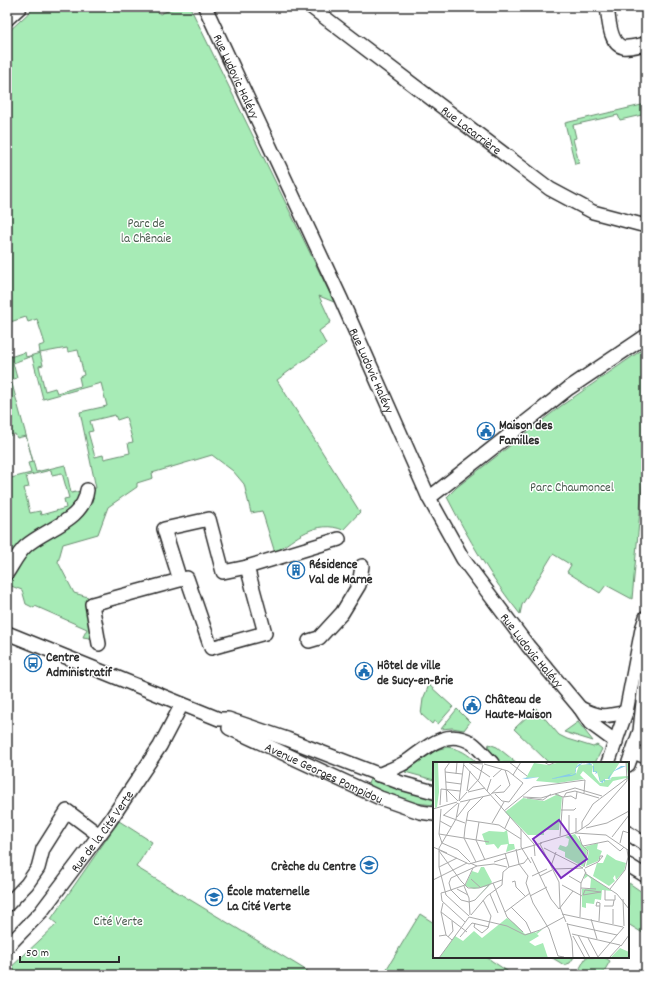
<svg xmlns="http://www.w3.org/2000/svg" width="653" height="982" viewBox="0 0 653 982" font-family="Dekko,sans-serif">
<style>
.green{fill:#a7ebb6;stroke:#698b70;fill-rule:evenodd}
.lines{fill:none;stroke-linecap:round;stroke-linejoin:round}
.minor-casing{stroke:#2b2b2b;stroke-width:16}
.minor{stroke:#fff;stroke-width:13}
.labels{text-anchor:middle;stroke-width:3;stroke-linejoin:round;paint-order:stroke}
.street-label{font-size:13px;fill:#2b2b2b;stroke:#fff}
.park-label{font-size:13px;fill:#4a5b4e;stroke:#fff}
.poi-label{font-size:13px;font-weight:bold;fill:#2b2b2b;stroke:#fff;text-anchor:start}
.inset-road{fill:none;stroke:#aaa;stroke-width:1}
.view{fill:#7b2cbf;fill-opacity:0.15;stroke:#7b2cbf;stroke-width:2}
.inset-edge{fill:none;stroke:#2b2b2b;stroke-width:2}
</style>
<rect width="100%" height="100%" fill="#fff"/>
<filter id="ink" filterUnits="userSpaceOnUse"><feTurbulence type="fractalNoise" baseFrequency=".025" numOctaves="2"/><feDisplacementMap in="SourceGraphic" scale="8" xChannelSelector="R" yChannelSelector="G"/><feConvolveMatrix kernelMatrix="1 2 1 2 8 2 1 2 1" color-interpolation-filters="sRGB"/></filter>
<g filter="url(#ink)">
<g class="green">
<path d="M35,7H151L160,14L177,7H190L334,302L319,296L331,322L319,331L326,344L277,380L360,512L343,530C317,519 295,538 275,553L262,511L251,513L244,484L233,471L212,455L152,473L153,478L137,483V487L108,507L98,534L63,544L58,562L74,593L88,597L87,612L95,639L83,637L87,629L35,606L34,608L26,604L22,590L11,586L7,595V474H9L11,478L31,473L28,463L33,462L26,436L17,438L15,434L7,436V378L10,377L7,358L25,352L26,357L40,353L39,346L45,344L37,319L28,322L26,317L7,323V33ZM67,348L68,352L78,350L84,375L79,377L81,386L57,393L55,388L45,391L39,366L43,365L40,353ZM32,356L43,399L101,383L107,406L80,412L96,488L71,493L65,465L36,472L11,380L17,378L13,363ZM115,415L117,420L126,417L133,442L128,443L130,453L104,459L103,455L95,457L88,432L93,431L90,421ZM51,470L52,475L62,473L69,498L64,499L66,508L41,515L40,511L30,513L24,488L29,487L26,476Z"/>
<polygon points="646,104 646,114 620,120 618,115 573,125 576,138 573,139 579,163 575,164 565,123"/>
<path d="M646,347V445L632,599L606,585L600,593L567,572L571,565L553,554L522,605L520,614C491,578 468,538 447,497L457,487L561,406Z"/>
<polygon points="429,685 453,707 438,724 434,721 432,724 421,714 423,699"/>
<polygon points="536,708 559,735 567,739 593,747 597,745 602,749 595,763 549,763 514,729"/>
<polygon points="457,709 470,722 464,730 452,728 441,729"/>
<polygon points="578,722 593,741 564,732"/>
<polygon points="489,744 497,747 517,763 499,763 487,751"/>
<path d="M447,747C460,749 467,753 477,763H434V780L405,772L436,750Z"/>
<polygon points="371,777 434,796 434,805 398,801 366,788"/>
<polygon points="119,821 152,842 136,867 314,975 7,975 7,971 57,924 51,919"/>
<polygon points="629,883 642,892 646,897 646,935 628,924"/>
<polygon points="420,914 434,923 434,957 486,957 513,975 383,975"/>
<polygon points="551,957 574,957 570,963 564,965"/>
<polygon points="586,957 604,957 610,961 602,975 581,975 580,968"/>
</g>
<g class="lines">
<defs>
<g id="minor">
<path id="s1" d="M205,7L341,299L429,498L463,559L528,646L580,708"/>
<path id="s2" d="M311,7L550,189L593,212L646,226"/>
<path d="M607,7C609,18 609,44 623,47C630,48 639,45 646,44"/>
<polyline points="7,19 20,7"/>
<polyline points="429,498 569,388 646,336"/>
<polyline points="247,567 339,539"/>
<path d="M7,573C13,564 18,553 26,546C47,528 84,520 87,490"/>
<polyline points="7,633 219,719 228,719 287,739 401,783 434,792"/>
<polyline points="309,641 319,638 342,613 359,585 362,566"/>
<polyline points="99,644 92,604 187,578 211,648 265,633 247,567 223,572 209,519 164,529 180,580"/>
<path id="s3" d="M229,728L380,798L420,812L434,814"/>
<path d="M616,742L590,723L580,708C600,718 605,717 626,712"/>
<polyline points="633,752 646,757"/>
<polyline points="608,763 626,712 642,629 646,617"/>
<polyline points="628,765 640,731 646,674"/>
<path d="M378,775C387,771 398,767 406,762C426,748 446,727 472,743C479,748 486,757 492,763"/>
<polyline points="628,833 646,845"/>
<polyline points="628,865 646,876"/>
<polyline points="7,905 27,884 38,868 43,849 67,811 99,835"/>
<path id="s4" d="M7,947L41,912L109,822L160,746L182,704"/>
</g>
</defs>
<use href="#minor" class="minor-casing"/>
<use href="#minor" class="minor"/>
</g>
</g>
<defs>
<symbol id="civic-ring" viewBox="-11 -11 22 22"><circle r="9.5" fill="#fff" stroke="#1f6fb2" stroke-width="1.5"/><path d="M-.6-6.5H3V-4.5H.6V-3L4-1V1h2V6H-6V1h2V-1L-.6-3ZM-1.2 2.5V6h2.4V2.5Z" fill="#1f6fb2"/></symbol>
<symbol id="building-ring" viewBox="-11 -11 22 22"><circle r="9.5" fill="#fff" stroke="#1f6fb2" stroke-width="1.5"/><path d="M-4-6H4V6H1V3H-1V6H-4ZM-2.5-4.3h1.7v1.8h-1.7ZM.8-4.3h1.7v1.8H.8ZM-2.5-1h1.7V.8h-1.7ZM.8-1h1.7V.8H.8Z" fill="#1f6fb2"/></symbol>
<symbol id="bus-ring" viewBox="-11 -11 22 22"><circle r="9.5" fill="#fff" stroke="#1f6fb2" stroke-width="1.5"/><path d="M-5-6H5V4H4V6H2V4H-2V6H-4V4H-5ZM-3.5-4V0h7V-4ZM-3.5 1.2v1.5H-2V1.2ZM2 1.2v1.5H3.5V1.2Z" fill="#1f6fb2"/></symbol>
<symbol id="school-ring" viewBox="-11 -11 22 22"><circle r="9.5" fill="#fff" stroke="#1f6fb2" stroke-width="1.5"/><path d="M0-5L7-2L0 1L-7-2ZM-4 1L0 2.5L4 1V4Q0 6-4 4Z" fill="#1f6fb2"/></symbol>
</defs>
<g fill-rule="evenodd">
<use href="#civic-ring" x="476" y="421" width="20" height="20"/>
<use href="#building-ring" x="286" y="560" width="20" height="20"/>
<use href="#bus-ring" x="23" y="653" width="20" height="20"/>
<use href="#civic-ring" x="354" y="661" width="20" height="20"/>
<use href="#civic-ring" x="462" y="695" width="20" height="20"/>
<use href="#school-ring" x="359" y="855" width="20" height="20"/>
<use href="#school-ring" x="204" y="887" width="20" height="20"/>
</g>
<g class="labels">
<g class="street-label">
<text dy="5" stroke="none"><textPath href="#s1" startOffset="76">Rue Ludovic Halévy</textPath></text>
<text dy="5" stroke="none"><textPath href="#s2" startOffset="202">Rue Lacarrière</textPath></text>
<text dy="5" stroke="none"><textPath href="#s1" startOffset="400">Rue Ludovic Halévy</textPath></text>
<text dy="5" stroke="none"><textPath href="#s1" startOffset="724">Rue Ludovic Halévy</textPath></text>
<text dy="5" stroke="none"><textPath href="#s3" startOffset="105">Avenue Georges Pompidou</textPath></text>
<text dy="5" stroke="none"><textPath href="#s4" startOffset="150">Rue de la Cité Verte</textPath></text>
</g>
<g class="park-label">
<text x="146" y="227">Parc de<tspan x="146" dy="15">la Chênaie</tspan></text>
<text x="572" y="491">Parc Chaumoncel</text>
<text x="118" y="925">Cité Verte</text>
</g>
<g class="poi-label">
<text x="499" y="429">Maison des<tspan x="499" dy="15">Familles</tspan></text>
<text x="309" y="568">Résidence<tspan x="309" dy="15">Val de Marne</tspan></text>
<text x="46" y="661">Centre<tspan x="46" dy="15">Administratif</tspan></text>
<text x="377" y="669">Hôtel de ville<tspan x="377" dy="15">de Sucy-en-Brie</tspan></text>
<text x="485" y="703">Château de<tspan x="485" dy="15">Haute-Maison</tspan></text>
<text x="356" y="870" text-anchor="end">Crèche du Centre</text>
<text x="227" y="895">École maternelle<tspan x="227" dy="15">La Cité Verte</tspan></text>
</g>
</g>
<g transform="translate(433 762)">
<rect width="196" height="196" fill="#fff"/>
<path d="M1,0H5L6,30L4,45L2,46ZM128,0H187L176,17H172L170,20H167L164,10H161L160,2L157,1L150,0L145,2L142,9L143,12L146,3L157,2L160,4L159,11L167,21H170L172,18H177L179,15L195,14L193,0H196V18L193,16L180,19L175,25L167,24L150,9L147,13L151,17L125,21L103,19L106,15L93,16L101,1L115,3ZM125,32L129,35L126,68H111V73H95L72,50L90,36L111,39ZM56,69L71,70L74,68L76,82H81L82,87L73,90L75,82L68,83L65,87L61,82L53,83L49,72ZM142,72L154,89L151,105L132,95V90L125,87L127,83L133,85L135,83L136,77L132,75ZM165,81L164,87L169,89L165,99L153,104L156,89L151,85ZM174,92L183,98L193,101L191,109L183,118L182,113L180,116L182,119L176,124L160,114L164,101H170ZM48,105H51L59,120L57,123L42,137L55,124L41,127L32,124L39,109L45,111ZM152,111L179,129L169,128L168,138L162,137L161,142L153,141V146L149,145V127H157L158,117L155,114L151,117ZM86,155L81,161L92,172L102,170L104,172L103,170L110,167L104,172L106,174L96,180L102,184L110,181L115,196H6L22,174L30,179L41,169L49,176L74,156L81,161ZM187,186L196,190V196H177Z" fill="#a7ebb6"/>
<path d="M150,1L143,6V12L139,14L117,17L107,15L93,17L89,16L81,11L89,16L107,15L117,17L140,11L136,13H139L143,11L142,9L143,5L146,2L150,1L152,2L157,1L161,4V10L163,9L164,10V11L162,12L166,14L167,16V20L172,17L176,18L175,16L179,10L188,4H193L179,10L176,17L179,15L194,14L179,15L176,18L172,17V20L170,18V21L167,20L166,14L162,12L163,10H160V3L151,2Z" fill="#88cbe9"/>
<path class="inset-road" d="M35,0L57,15M76,0L94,14M111,0L116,3L123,0M38,1L50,2M51,2L75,9L90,21L76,40L69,39L62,32M31,3L101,82M12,10L29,12M23,12L24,0M80,13L88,0M60,15L69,7M13,20L28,22M13,27L25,39M34,29L37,9M35,29L46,17L50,3M54,29L58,17M35,30L52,26M59,31L71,30L77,23L72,8M122,32L130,35L127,74M90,35L108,36L142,26L169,34M130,35L138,34L143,37L144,30M131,35L133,31L142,29L166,36M94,36L110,38L118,32M26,39L34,30M26,39L31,0M14,40L12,7L17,0M27,40L57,33L68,23M26,41L23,57L6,86V105L13,133L36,154M7,43L8,27L27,29M0,47L24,40M8,47L6,72L9,81M128,48H141L143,46M71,49L100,25L152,18L151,31M10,53L32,61M11,53L25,41M136,53V72M24,55L37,38M143,56V70M33,58L66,63L88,77M7,59L18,65M46,60L43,78L52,98M59,61L71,40M72,66L77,55M153,66L174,61L196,49M149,67V60L160,42L193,17M142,71L173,73L195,88M6,72L56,80M146,74L149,83L155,89L151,105M179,75L196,53M9,81L25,88L37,100M107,81L144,70L156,62L194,19L193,0M187,81L190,69L196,71M101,82L102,94M107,82L118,104M150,84L175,79L187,89L191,85M0,85L14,91M88,85L98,101M88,85V67M111,86L150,106M83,87L86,102L95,114L93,121L100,141L116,167L125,194L131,195M6,88L36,102L109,81M6,89L28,119L35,126H46L69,118M72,91L76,105M98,95L118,137L126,147L140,129M43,100L31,76L32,66L35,50L51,34M61,100L73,96M37,101L44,104L61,102L74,105M44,104L18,116L16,121L18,128L28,138L36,140L42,138L56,123M118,104L126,120L127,145L133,160M118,104L123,90M6,105L24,96M152,106L165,100L170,94H167L166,99M121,107L150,106M151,107L153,112L184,132L196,147M99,114L114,107M107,114L119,108M136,114L148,121M38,117L48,126M0,118L34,101M79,120L82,119L83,125L92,134M60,121L74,155L90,170M129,123L149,134M31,124L36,136L37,153M148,126L163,127M24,127L35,133M177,127L192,108L195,95L194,87M172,128V138H182V133M12,130L8,131L9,139L32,160M12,130L32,123L40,106M57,132L65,151M150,133L152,128L168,130M150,133L168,130M97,134L114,125M190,137L191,164M10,141L8,150L34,170M171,144H180L181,138M78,145L93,160L98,171M180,147V162M8,150L13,173M72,150L97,131M129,152L190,165M38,153L54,134L69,123L70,110L76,105L91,101L95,96M36,155L74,164L92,173L107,168L131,155M147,155L148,121L153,110M158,157L164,177M166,159L167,141L164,140L163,144H167M42,161L41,165L49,171L55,166L58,154L50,138M134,161L139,179M134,162L184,173M139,172L187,183M145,173L157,196M6,174L13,173L19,178M140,174L152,196M15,175L20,169L19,159M27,175L39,161L56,165M155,176L165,195M139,179L140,196M188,184L196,173M6,196L36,155M164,196L191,165M176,196L188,183"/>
<path class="view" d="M126,58L154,97L128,116L100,77Z"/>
<rect width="196" height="196" class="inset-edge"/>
</g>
<rect width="653" height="982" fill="none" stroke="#fff" stroke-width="24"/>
<rect x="12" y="12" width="629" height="958" fill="none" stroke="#2b2b2b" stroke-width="1.5" filter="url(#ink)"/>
<path d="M20 956v6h99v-6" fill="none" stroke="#2b2b2b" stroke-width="2"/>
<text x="26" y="956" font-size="12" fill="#2b2b2b" stroke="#ffffff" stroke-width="3" paint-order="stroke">50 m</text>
</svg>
